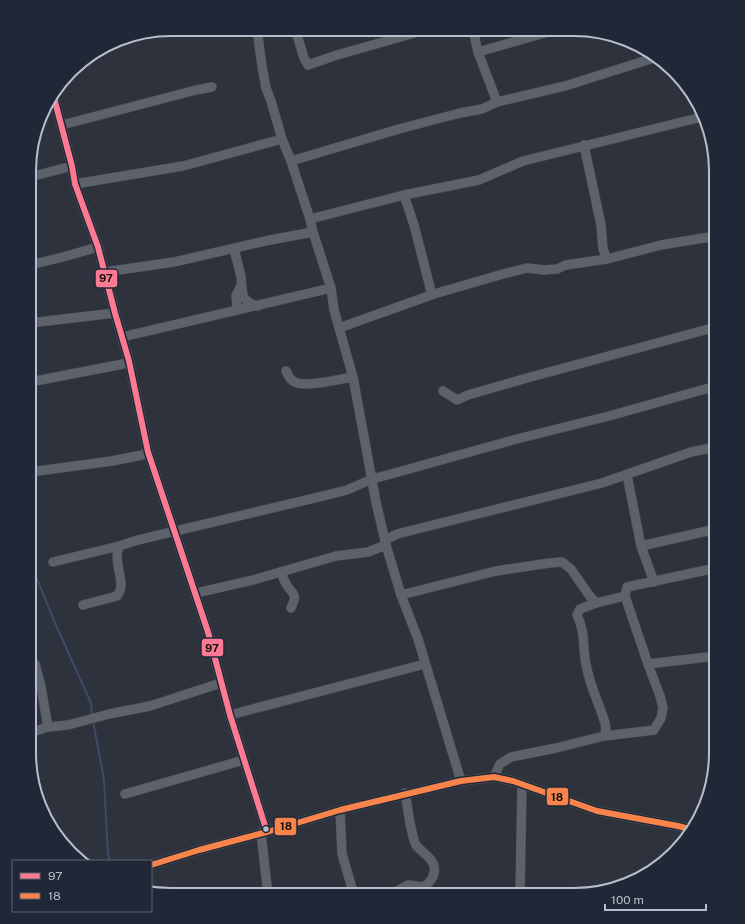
<svg xmlns="http://www.w3.org/2000/svg" width="745" height="924" viewBox="0 0 745 924" font-family="'Public Sans',sans-serif">
<style>
.lines{fill:none;stroke-linecap:round;stroke-linejoin:round}
.stream{stroke:#3c4b67;stroke-width:2}
.minor-casing{stroke:#494d54;stroke-width:10}
.minor{stroke:#5d616a;stroke-width:9}
.bus-1-casing{stroke:#202837;stroke-width:9}
.bus-2-casing{stroke:#202837;stroke-width:9}
.bus-1{stroke:#fe7a93;stroke-width:6}
.bus-2{stroke:#f8844c;stroke-width:6}
.bus-dot{fill:#b8bfcc;stroke:#202837;stroke-width:1.5}
.rim{fill:none;stroke:#b8bfcc;stroke-width:2}
.line-badge{stroke:#202837;stroke-width:1.5}
.pale-badge-label{font-size:11px;text-anchor:middle;font-weight:bold;fill:#111}
</style>
<rect width="100%" height="100%" fill="#2d323c"/>
<g class="lines">
<g class="stream">
<polyline points="29,572 37,579 55,623 91,703 92,716"/>
<polyline points="93,721 104,780 108,855 110,861"/>
</g>
<defs>
<g id="minor">
<polyline points="257,29 262,66 266,88 271,101 282,139 291,161 310,219 313,232 331,288 334,310 353,377 376,502 386,545 401,595 418,639 461,781"/>
<polyline points="295,29 304,58 308,65 337,55 404,36 414,33 415,30"/>
<polyline points="473,30 478,52 497,102"/>
<polyline points="118,41 140,34"/>
<polyline points="478,52 555,30"/>
<polyline points="53,94 72,166 75,184 98,247 115,313 129,361 148,452 208,632 230,715 267,832"/>
<polyline points="697,100 698,103"/>
<polyline points="62,125 196,90 212,87"/>
<polyline points="584,145 601,225 603,249 607,259"/>
<polyline points="291,161 399,129 460,113 482,109 497,102 565,86 657,57"/>
<polyline points="30,177 72,166"/>
<polyline points="75,184 183,166 282,139"/>
<polyline points="404,195 414,225 432,295"/>
<polyline points="310,219 404,195 479,180 523,161 702,117"/>
<path d="M234,249C236,258 239,267 241,277C243,292 239,301 258,306"/>
<polyline points="30,265 63,257 98,247"/>
<polyline points="105,272 174,262 270,240 313,232"/>
<polyline points="238,310 237,309 236,296 241,285"/>
<polyline points="30,323 115,313"/>
<polyline points="339,328 434,294 503,274 527,268 544,270 557,269 566,265 607,259 661,245 716,236"/>
<polyline points="122,337 331,288"/>
<path d="M286,371C288,374 289,379 293,381C303,389 340,379 353,377"/>
<polyline points="30,382 118,365 127,363 129,361"/>
<polyline points="443,391 457,400 468,395 527,378 716,327"/>
<polyline points="30,472 112,461 142,455 148,452"/>
<polyline points="627,475 641,546 654,582"/>
<polyline points="385,540 397,534 602,483 691,452 716,447"/>
<polyline points="641,546 716,529"/>
<polyline points="53,562 119,546"/>
<path d="M281,572C283,577 285,583 288,587C296,596 296,597 291,608"/>
<polyline points="196,593 253,580 336,556 368,552 386,545"/>
<polyline points="401,595 496,571 549,563 562,562 571,569 589,595 596,603"/>
<path d="M83,605L117,596C128,583 112,565 119,546L138,540L323,496L347,490L372,479L391,474L513,440L609,416L716,386"/>
<polyline points="35,664 41,687 48,727"/>
<polyline points="648,664 716,656"/>
<polyline points="230,715 425,664"/>
<polyline points="29,733 48,727 68,725 109,714 150,706 221,683"/>
<polyline points="604,736 654,730 661,718 663,708 660,696 648,664 625,596 627,587 716,568"/>
<path d="M494,777L500,764L511,757L556,748L604,736L606,730L605,723C599,703 589,684 586,664C582,645 586,634 577,615L580,609L596,603L625,596"/>
<polyline points="125,794 244,760"/>
<polyline points="340,810 342,854 354,895"/>
<polyline points="261,833 268,895"/>
<polyline points="151,865 199,850 267,832 340,810 461,781 494,777 513,781 597,811 678,826 693,830"/>
<path d="M390,895L408,885L424,887C431,881 436,875 434,866C432,857 421,852 416,845C410,833 408,807 405,793"/>
<polyline points="520,895 522,784"/>
</g>
</defs>
<use href="#minor" class="minor-casing"/>
<use href="#minor" class="minor"/>
<defs>
<polyline id="bus-1" points="53,94 72,166 75,184 98,247 115,313 129,361 148,452 208,632 230,715 267,832"/>
<polyline id="bus-2" points="151,865 199,850 267,832 340,810 461,781 494,777 513,781 597,811 678,826 693,830"/>
</defs>
<use href="#bus-1" class="bus-1-casing"/>
<use href="#bus-2" class="bus-2-casing"/>
<use href="#bus-1" class="bus-1"/>
<use href="#bus-2" class="bus-2"/>
</g>
<circle class="bus-dot" cx="266" cy="829" r="3.5"/>
<path d="M0 0H745V924H0ZM171 36H574A135 135 0 0 1 709 171V753A135 135 0 0 1 574 888H171A135 135 0 0 1 36 753V171A135 135 0 0 1 171 36Z" fill="#202837" fill-rule="evenodd"/>
<path class="rim" d="M171 36H574A135 135 0 0 1 709 171V753A135 135 0 0 1 574 888H171A135 135 0 0 1 36 753V171A135 135 0 0 1 171 36Z"/>
<g class="line-badge">
<rect x="95" y="269" width="23" height="19" rx="4" fill="#fe7a93"/>
<rect x="201" y="638" width="23" height="19" rx="4" fill="#fe7a93"/>
<rect x="546" y="787" width="23" height="19" rx="4" fill="#f8844c"/>
<rect x="274" y="817" width="23" height="19" rx="4" fill="#f8844c"/>
</g>
<g class="pale-badge-label">
<text x="106" y="282">97</text>
<text x="212" y="652">97</text>
<text x="557" y="801">18</text>
<text x="286" y="830">18</text>
</g>
<rect x="12" y="860" width="140" height="52" fill="#202837" stroke="#5d6473"/>
<rect x="20" y="873" width="20" height="6" fill="#fe7a93" stroke="#5d6473"/>
<text x="48" y="880" font-size="12" fill="#b8bfcc">97</text>
<rect x="20" y="893" width="20" height="6" fill="#f8844c" stroke="#5d6473"/>
<text x="48" y="900" font-size="12" fill="#b8bfcc">18</text>
<path d="M605 904v6h101v-6" fill="none" stroke="#b8bfcc" stroke-width="2"/>
<text x="611" y="904" font-size="12" fill="#b8bfcc" stroke="#202837" stroke-width="3" paint-order="stroke">100 m</text>
</svg>
